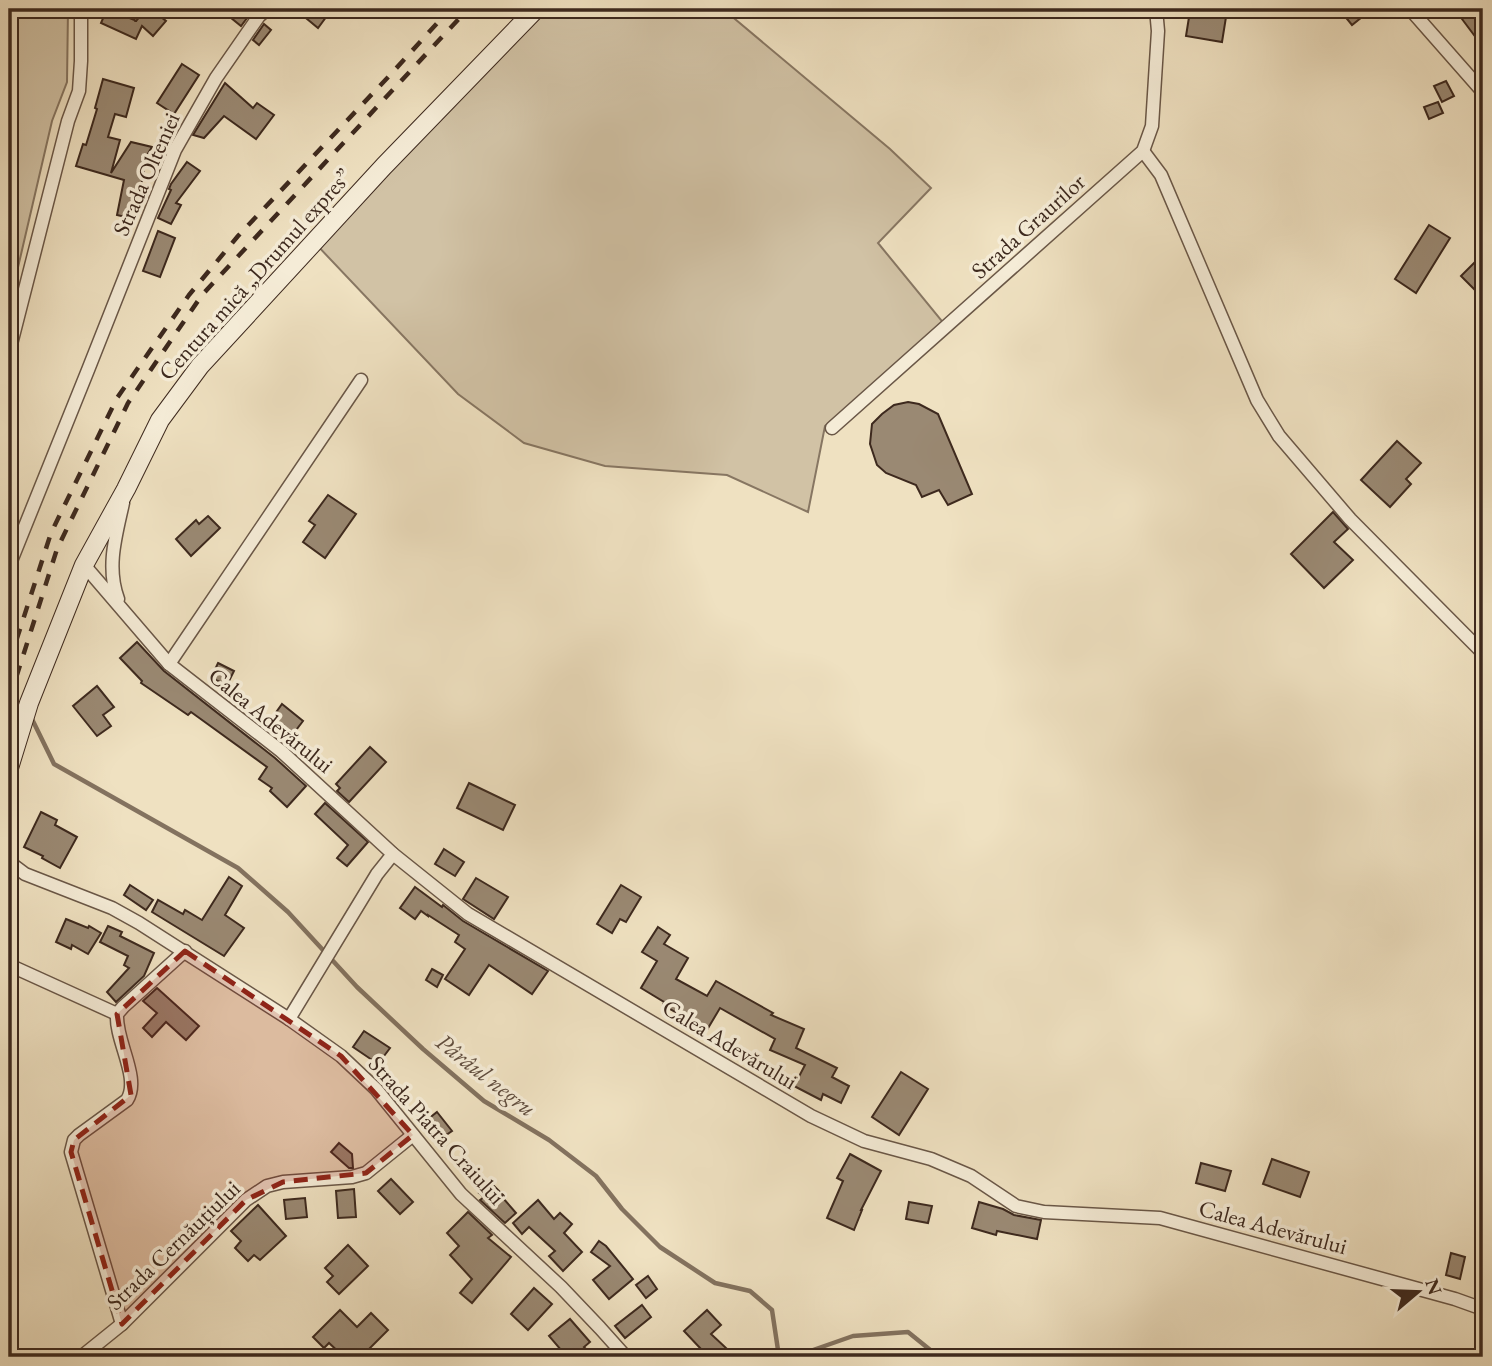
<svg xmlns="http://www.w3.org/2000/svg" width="1492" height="1366" viewBox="0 0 1492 1366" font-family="'EB Garamond',serif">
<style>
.green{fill:#d1c2a5;stroke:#877662;stroke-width:2}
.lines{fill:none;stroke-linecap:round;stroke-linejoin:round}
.stream{stroke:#83725f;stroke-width:4.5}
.building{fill:#9a8973;stroke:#3d291e;stroke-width:2}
.minor-casing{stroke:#6a5747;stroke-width:15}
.secondary-casing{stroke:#3d291e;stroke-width:20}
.minor{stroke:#f5ecd7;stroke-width:12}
.secondary{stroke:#f5ecd7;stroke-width:18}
.rail{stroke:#3d291e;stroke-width:4.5;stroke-dasharray:12 12;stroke-linecap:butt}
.marked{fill:#8f2418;fill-opacity:0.2;stroke:#8f2418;stroke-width:5;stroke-dasharray:14 9;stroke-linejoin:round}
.labels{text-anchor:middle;stroke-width:7;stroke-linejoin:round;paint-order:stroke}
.street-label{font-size:23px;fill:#3d291e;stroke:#f5ecd7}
.water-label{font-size:24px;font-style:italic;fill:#604d3e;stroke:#f5ecd7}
</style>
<rect width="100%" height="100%" fill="#efe1c1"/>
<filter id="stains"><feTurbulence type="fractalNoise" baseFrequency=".00286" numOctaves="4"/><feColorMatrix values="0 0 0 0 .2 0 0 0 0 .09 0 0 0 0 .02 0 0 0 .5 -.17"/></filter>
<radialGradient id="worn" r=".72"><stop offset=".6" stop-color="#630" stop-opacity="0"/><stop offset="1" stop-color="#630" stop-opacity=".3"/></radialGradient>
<g class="green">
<polygon points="9,9 68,9 67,82 52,121 9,306"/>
<polygon points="536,9 723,9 890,149 931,188 878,243 946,326 825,426 808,512 727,475 605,466 524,443 458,394 314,242"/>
</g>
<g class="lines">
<polyline class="stream" points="31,717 54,764 238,868 288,912 357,987 423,1049 484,1101 549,1140 596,1176 622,1209 660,1247 715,1283 750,1291 772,1310 778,1350 796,1356 853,1336 908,1332 939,1357"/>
</g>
<g class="building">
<polygon points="107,9 137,21 136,21 146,9 151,9 166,21 153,36 142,26 136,39 101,23"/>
<polygon points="220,9 244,9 250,14 241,26"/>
<polygon points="295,9 332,9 318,28"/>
<polygon points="1339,9 1372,9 1352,25"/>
<polygon points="1475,9 1483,9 1483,47 1462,19"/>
<polygon points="1190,11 1226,17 1222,42 1186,36"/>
<polygon points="264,24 271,30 259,45 253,40"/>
<polygon points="182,64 199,75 174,114 157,103"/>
<polygon points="103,79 134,88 126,117 115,114 108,137 120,140 111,173 131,142 152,147 139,168 144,172 134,219 117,215 124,180 76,166 83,144 86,145 97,109 95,108"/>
<polygon points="1446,81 1454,96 1442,102 1434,86"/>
<polygon points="225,83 253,108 257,103 274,115 256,139 224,116 204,138 193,135"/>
<polygon points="1438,102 1443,113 1429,119 1424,107"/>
<polygon points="187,162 200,171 176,203 181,205 171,224 158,218 171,190 169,189 171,184"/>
<polygon points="1429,225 1450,238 1416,293 1395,279"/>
<polygon points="158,231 175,238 160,277 143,271"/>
<polygon points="1483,254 1483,282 1475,290 1461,276"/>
<polygon points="908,402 919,404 938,414 972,494 948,505 939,490 922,497 916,485 886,473 877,465 870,444 872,424 882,414 894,405"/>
<polygon points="1397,441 1421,463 1406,479 1411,484 1390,507 1361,480"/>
<polygon points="328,495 356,514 325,558 303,542 315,525 309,521"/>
<polygon points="1333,512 1348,529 1334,542 1353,560 1324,588 1291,554"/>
<polygon points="208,516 220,528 191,556 176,539 196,520 199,524"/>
<polygon points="137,642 164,671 275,758 306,786 287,807 270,791 272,788 259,779 267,767 191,712 188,715 141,683 142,681 120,658"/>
<polygon points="218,663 234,671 227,685 211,678"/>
<polygon points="97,686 114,707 103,715 111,726 97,736 73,706"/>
<polygon points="282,704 303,721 293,734 272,718"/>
<polygon points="370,747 386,762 349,802 337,791 340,788 336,784"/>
<polygon points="469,783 515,805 503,830 457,808"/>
<polygon points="325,803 368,842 347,866 337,858 348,845 315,814"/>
<polygon points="41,812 57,820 55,825 77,837 60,868 42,858 43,856 24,847"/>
<polygon points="444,849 464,862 455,876 435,864"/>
<polygon points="229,877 242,886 225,915 244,928 224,956 152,912 158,900 183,914 185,910 202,920"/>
<polygon points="476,878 508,897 494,919 463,899"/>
<polygon points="130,885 153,900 146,910 124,895"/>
<polygon points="621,885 641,897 626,922 620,919 612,933 597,924"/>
<polygon points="415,887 442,907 443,905 463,921 548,971 532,994 489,965 469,995 445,979 465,949 455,942 459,935 428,915 428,916 421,911 415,919 400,908"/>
<polygon points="66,919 88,928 89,926 101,933 88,954 72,945 71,949 56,942"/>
<polygon points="108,926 122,932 120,936 154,953 144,976 116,1002 107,992 129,968 124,965 128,956 100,942"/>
<polygon points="658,927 670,935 664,944 688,958 676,979 707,996 716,981 773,1013 771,1015 804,1029 796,1048 837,1068 832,1077 849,1086 841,1103 823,1094 821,1100 794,1086 805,1065 770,1050 775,1039 720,1008 707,1030 663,1005 664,1002 641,988 657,961 642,952"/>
<polygon points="432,969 443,975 437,987 426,980"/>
<polygon points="157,988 199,1026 186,1040 166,1022 152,1037 143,1028 157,1013 143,1001"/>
<polygon points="364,1031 390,1048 378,1064 353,1047"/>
<polygon points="901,1072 928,1089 899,1135 872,1117"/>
<polygon points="437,1112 452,1131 436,1142 422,1124"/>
<polygon points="339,1143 352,1154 353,1168 349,1168 331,1152"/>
<polygon points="850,1154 881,1171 861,1210 862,1210 854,1230 827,1218 843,1181 837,1178"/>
<polygon points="1272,1159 1309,1172 1300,1197 1263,1184"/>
<polygon points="1201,1163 1231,1171 1225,1191 1196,1183"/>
<polygon points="391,1179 413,1202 400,1214 378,1191"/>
<polygon points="490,1182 504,1196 503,1198 516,1213 505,1223 480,1200 484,1197 479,1193"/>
<polygon points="354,1189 356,1217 338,1218 336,1191"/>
<polygon points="305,1198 307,1217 286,1219 284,1200"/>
<polygon points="538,1200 554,1219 560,1213 572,1224 564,1233 582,1252 563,1271 549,1256 555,1251 529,1227 522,1234 513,1223"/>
<polygon points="909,1202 932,1206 928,1223 906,1219"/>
<polygon points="979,1202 1003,1209 1014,1215 1041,1220 1037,1239 997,1231 996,1235 972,1228"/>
<polygon points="258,1205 286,1236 260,1260 254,1255 248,1261 235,1248 241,1241 231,1231"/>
<polygon points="468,1212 492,1235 488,1238 511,1257 472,1303 460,1293 472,1279 450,1255 459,1246 447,1233"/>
<polygon points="599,1241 606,1246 633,1279 609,1299 593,1280 610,1266 591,1252"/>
<polygon points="348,1245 368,1266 339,1294 327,1282 333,1276 325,1268"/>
<polygon points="1451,1253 1465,1257 1460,1279 1446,1275"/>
<polygon points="648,1276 657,1289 646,1298 636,1285"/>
<polygon points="534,1288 552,1304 528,1330 511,1314"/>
<polygon points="642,1305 651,1317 625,1338 615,1326"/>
<polygon points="340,1310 357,1327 371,1313 388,1330 361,1357 344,1357 329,1343 324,1348 313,1337"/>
<polygon points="707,1310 721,1325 711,1334 726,1348 717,1357 692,1357 701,1349 684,1331"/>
<polygon points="570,1319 590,1342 584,1347 593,1357 567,1357 549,1336"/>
</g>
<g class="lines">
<defs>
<g id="minor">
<polyline points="1410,9 1483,92"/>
<polyline points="1143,151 1161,175 1257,400 1279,436 1350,519 1483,653"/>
<polyline points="9,352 68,121 79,91 81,61 81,9"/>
<polyline points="832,428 1143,151 1152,126 1158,31 1156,9"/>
<polyline points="84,565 169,664 281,751 393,854 468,914 811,1116 864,1141 931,1159 971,1176 1016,1206 1044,1212 1160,1218 1455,1299 1483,1309"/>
<polyline points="9,566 88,370 175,150 216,78 259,16 267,9"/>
<path d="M118,599C106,567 116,535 123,503"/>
<polyline points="169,664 361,380"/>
<polyline points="9,862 25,874 112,908 139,923 289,1019 341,1056 376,1089 461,1194 561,1287 600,1328 626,1357"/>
<polyline points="9,965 117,1014"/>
<polyline points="289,1019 377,874 393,854"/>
<path d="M122,1324L71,1152L74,1140L79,1135L127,1100C141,1078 115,1041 117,1014L123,1007L185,951"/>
<polyline points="81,1357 122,1324 246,1200 267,1186 283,1182 352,1177 366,1173 413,1135"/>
</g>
<polyline id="secondary" points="9,768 29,703 84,565 126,489 160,420 200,366 384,166 536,9"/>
</defs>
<use href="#minor" class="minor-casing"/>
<use href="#secondary" class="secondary-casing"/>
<use href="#minor" class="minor"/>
<use href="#secondary" class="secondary"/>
<g class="rail">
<polyline points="9,663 51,533 117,398 189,295 238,236 391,74 450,9"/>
<polyline points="9,700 57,549 128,403 202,295 468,9"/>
</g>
</g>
<path class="marked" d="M185,951L341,1056L413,1135L366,1173L283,1182L246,1200L122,1324L71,1152L74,1140L131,1095L117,1014Z"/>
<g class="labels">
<g class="street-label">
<text transform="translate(146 174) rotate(-66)" y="8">Strada Olteniei</text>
<text transform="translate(1028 226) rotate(-42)" y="8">Strada Graurilor</text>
<text transform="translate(255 274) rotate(-48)" y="8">Centura mică „Drumul expres”</text>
<text transform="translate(271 720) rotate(39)" y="8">Calea Adevărului</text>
<text transform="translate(730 1044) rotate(31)" y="8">Calea Adevărului</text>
<text transform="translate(437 1130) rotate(48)" y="8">Strada Piatra Craiului</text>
<text transform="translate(1273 1227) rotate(15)" y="8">Calea Adevărului</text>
<text transform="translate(173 1245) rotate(-44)" y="8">Strada Cernăuțiului</text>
</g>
<g class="water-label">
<text transform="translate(486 1075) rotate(38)" y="8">Pârâul negru</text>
</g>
</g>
<rect width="1492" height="1366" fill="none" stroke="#efe1c1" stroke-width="35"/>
<rect x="10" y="10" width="1471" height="1345" fill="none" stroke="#3d291e" stroke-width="3.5"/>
<rect x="18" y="18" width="1457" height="1331" fill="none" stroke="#3d291e" stroke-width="2"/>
<g transform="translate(1418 1292) rotate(71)" stroke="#f5ecd7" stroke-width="5" paint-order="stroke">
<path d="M0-5L12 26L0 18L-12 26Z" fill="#3d291e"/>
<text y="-10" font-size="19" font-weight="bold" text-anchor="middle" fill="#3d291e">N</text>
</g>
<rect width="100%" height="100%" filter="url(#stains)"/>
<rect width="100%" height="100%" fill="url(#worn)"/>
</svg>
